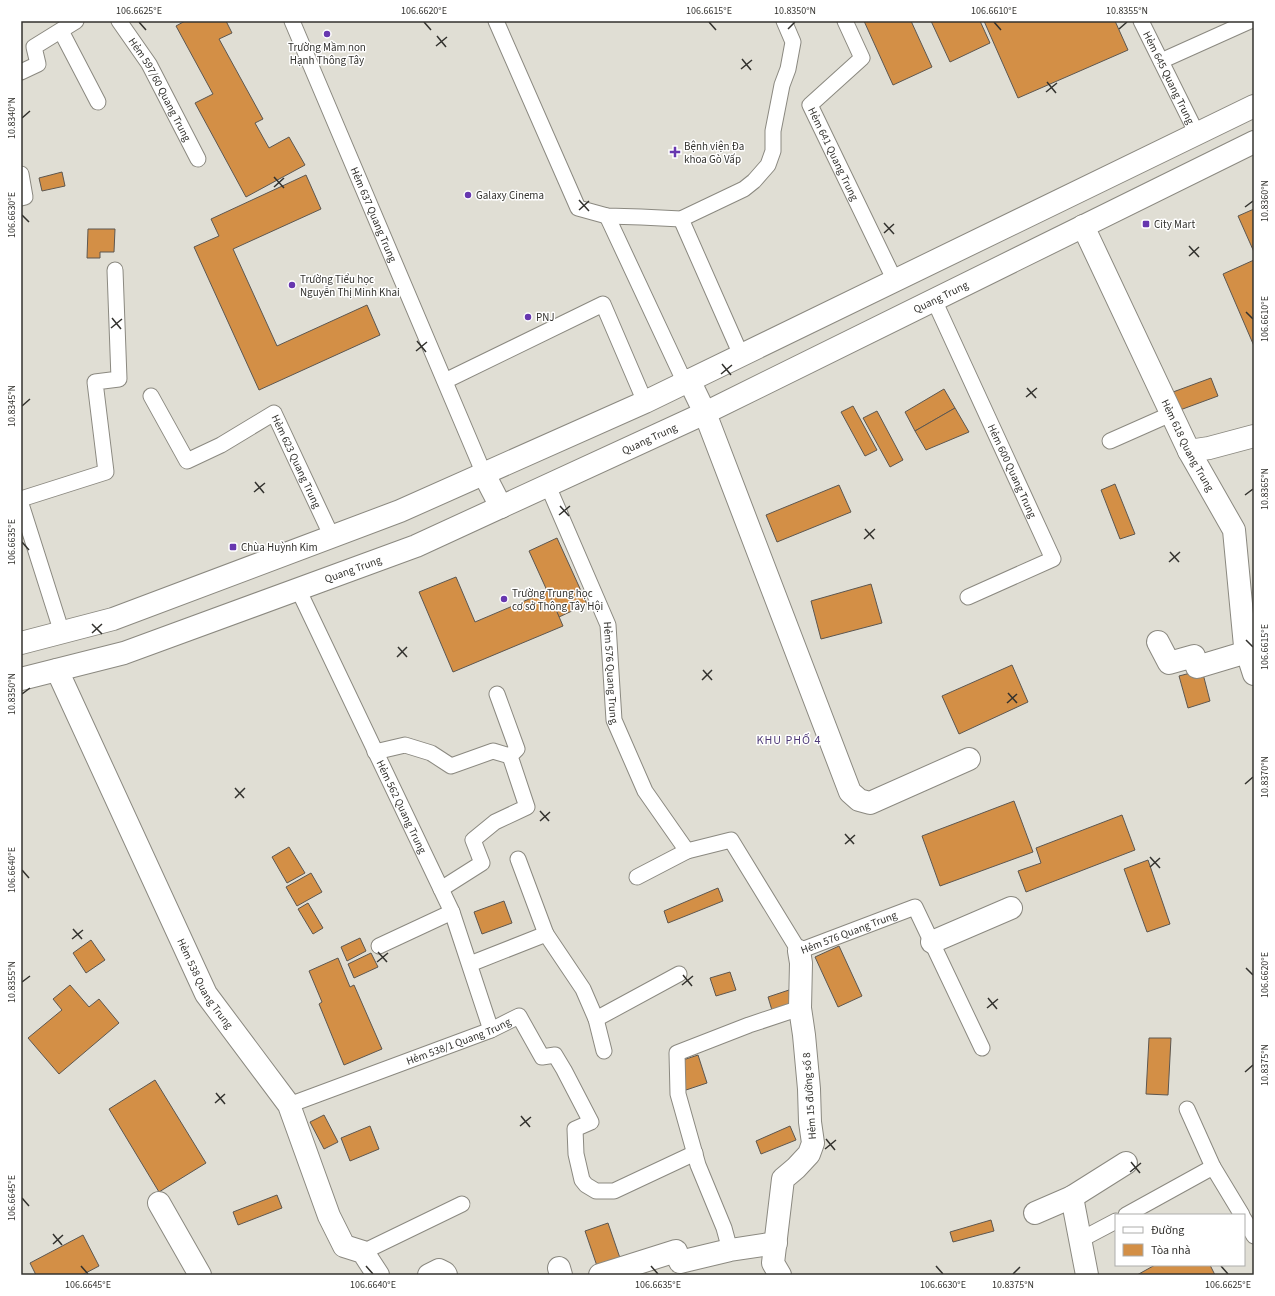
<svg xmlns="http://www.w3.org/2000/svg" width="1275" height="1296" viewBox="0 0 1275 1296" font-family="'Source Sans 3',sans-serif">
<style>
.building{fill:#d38f46;stroke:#5d5750}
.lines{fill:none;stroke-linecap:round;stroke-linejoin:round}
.service-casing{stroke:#8b8980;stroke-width:17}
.minor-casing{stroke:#8b8980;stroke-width:24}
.primary-casing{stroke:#8b8980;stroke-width:24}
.service{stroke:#fff;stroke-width:15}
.minor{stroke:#fff;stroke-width:22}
.primary{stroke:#fff;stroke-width:22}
.ticks{fill:none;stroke:#33322e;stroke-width:1.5}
.poi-dot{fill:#6737af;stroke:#fff;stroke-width:1.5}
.labels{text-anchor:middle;stroke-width:3;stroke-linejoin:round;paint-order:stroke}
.poi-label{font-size:11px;fill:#33322e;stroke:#fff;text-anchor:start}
.street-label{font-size:11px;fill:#33322e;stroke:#fff}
.neighbourhood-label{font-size:12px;letter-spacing:1px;fill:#4f3b78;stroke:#fff}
.neatline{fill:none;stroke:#33322e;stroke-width:1.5}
.ticks-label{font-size:10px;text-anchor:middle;fill:#33322e}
</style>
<rect width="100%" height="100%" fill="#e0ded4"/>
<g class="building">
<polygon points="185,21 226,21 232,33 219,39 263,119 255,123 269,148 289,137 305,165 246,197 195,103 213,94 176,26"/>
<polygon points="864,21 911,21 932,67 893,85"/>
<polygon points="931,21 980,21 990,43 950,62"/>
<polygon points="984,21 1115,21 1128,50 1018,98"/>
<polygon points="62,172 65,186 42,191 39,178"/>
<polygon points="306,175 321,209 233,249 277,346 367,305 380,335 259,390 194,247 219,236 211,219"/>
<polygon points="1254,209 1254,252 1238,216"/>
<polygon points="88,229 115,229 114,252 100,252 100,258 87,258"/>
<polygon points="1254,260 1254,346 1223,274"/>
<polygon points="1211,378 1218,396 1180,410 1173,392"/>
<polygon points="944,389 955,408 915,431 905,412"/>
<polygon points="853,406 877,450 865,456 841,412"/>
<polygon points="955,408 969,432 926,450 915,431"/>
<polygon points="877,411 903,460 890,467 863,418"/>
<polygon points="1115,484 1135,534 1120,539 1101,490"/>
<polygon points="839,485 851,512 777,542 766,515"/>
<polygon points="557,538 587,604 559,617 529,551"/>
<polygon points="456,577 475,622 548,591 563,626 453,672 419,592"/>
<polygon points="871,584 882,623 821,639 811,601"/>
<polygon points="1012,665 1028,702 959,734 942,696"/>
<polygon points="1202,670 1210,701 1188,708 1179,676"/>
<polygon points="1014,801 1033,852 940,886 922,836"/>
<polygon points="1122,815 1135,850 1026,892 1018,871 1041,863 1036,848"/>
<polygon points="289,847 305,873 287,883 272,857"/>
<polygon points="1148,860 1170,924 1147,932 1124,869"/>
<polygon points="311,873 322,892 297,906 286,887"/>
<polygon points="718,888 723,901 668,923 664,911"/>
<polygon points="504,901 512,923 482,934 474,912"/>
<polygon points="308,903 323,928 313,934 298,909"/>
<polygon points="360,938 366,951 347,961 341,947"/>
<polygon points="91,940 105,960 86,973 73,953"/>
<polygon points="839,946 862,996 838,1007 815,957"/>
<polygon points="371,953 378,967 354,978 348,964"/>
<polygon points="338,958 350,987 354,985 382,1049 344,1065 319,1004 322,1002 309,971"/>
<polygon points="730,972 736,990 716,996 710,978"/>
<polygon points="70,985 89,1007 99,999 119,1023 59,1074 28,1038 62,1010 53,999"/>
<polygon points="789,990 795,1011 774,1017 768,997"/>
<polygon points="1149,1038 1171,1038 1168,1095 1146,1094"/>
<polygon points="698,1055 707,1083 686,1090 677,1062"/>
<polygon points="155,1080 206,1163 159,1192 109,1109"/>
<polygon points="324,1115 338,1142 324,1149 310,1122"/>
<polygon points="370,1126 379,1149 350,1161 341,1138"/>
<polygon points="790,1126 796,1140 761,1154 756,1141"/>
<polygon points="277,1195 282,1208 238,1225 233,1212"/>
<polygon points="991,1220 994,1231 953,1242 950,1232"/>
<polygon points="608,1223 620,1258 597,1266 585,1231"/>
<polygon points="83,1235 99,1266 82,1275 36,1275 30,1263"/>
<polygon points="1155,1265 1210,1265 1215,1275 1137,1275"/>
</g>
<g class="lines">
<defs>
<g id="service">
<path id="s1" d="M119,21L149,64L198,159"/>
<path id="s2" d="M292,21L484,474"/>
<polyline points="496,21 578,208 607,216 641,217 681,219 744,189 754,181 768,165 773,151 773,131 782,85 788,69 793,42 784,21"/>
<path id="s3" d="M845,21L862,58L810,105L895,281"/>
<path id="s4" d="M1141,21L1197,134"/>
<polyline points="61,31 98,102"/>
<polyline points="1161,61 1250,21"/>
<polyline points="21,72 38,64 34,47 76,21"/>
<polyline points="21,174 25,197 21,198"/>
<polyline points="607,216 685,383"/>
<polyline points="681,219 741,355"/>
<path id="s5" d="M934,300L1053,559L968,597"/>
<polyline points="445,381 603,304 645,402"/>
<path id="s6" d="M151,396L187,461L221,445L274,413L332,537"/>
<polyline points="1110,441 1171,414"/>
<path id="s7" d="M548,486L608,625L614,720L645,791L687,851L731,840L799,951L915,907L982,1048"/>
<polyline points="21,499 106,472 95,382 119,379 115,270"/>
<polyline points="21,504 62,633"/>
<path id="s8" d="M298,589L452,912L491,1030"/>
<polyline points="375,752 405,745 431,753 451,766 493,751 510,756"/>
<polyline points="518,859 546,934"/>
<polyline points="637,877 687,851"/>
<polyline points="441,889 482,863 473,840 495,822 527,807 510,756 517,749 497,694"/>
<polyline points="379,946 452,912"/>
<polyline points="470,964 546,934 583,989 596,1019 604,1051"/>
<polyline points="596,1019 679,974"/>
<path id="s9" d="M289,1105L491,1030L519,1016L542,1057L555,1055L564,1070L591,1122L575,1129L576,1154L582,1180L586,1185L596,1191H614L695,1153"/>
<polyline points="1187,1109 1213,1167"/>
<polyline points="1126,1215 1213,1167 1242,1215"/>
<polyline points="1244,1219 1254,1236"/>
<polyline points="1080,1240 1116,1221"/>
<polyline points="730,1250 724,1228 698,1165 678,1094 677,1053 749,1025 800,1008"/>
<polyline points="363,1252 462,1204"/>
</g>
<g id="minor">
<path id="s10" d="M1083,226L1189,451L1234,530L1245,646L1254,674"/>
<polyline points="705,413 850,792 859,800 870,803 969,759"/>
<polyline points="1189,451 1209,448 1254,436"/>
<polyline points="1158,642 1169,663 1194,656 1197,667 1247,652"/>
<path id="s11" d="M57,670L206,994L289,1105L329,1216L344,1246L363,1252L378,1275"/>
<polyline points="932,942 1011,908"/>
<polyline points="1072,1197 1087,1275"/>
<polyline points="159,1203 200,1275"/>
<polyline points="1035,1213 1072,1197 1126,1163"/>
<polyline points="559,1268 561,1275"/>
<polyline points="429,1275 439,1270 445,1273 446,1275"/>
<polyline points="600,1275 676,1251 680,1262 730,1250 776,1243"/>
<polyline points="780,1275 773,1263 783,1179 796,1168 809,1154 813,1143 810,1122 809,1089 804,1035 800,1008 801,963 799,951"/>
</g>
<g id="primary">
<polyline points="689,380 705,413"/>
<polyline points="484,474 501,507"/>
<polyline points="21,643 113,619 400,511 645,402 1254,106"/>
<path id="s12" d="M21,679L124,653L416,546L705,413L1254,142"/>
</g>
</defs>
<use href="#service" class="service-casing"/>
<use href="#minor" class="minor-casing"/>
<use href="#primary" class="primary-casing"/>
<use href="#service" class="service"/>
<use href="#minor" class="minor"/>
<use href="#primary" class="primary"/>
</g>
<path class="ticks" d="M139,22L146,30M424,22L431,30M709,22L716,30M994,22L1001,30M788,29L795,22M1119,29L1127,22M437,36L446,47M436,46L447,37M742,59L751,70M741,69L752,60M1047,82L1056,93M1046,92L1057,83M22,118L30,111M274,177L284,188M274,187L284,178M579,200L589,211M1245,207L1253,201M579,210L589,201M22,215L29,222M884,223L894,234M884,233L894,224M1189,246L1199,257M1189,256L1199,247M1246,312L1253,319M112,318L121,329M111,328L122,319M417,341L426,352M416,351L427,342M722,364L731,375M721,374L732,365M1027,388L1036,398M1026,397L1037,388M22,406L30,399M255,482L264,493M254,492L265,483M1245,495L1253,489M560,506L569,516M559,515L570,506M865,529L874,539M864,539L875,529M22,542L29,550M1170,552L1179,562M1169,562L1180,552M92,624L102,634M92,633L102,624M1246,640L1253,647M398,647L407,657M397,657L407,647M703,670L712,680M702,680L712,670M1008,693L1017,703M22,694L30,688M1007,703L1017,694M1245,784L1253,777M235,788L244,798M235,798L245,788M540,811L549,821M540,821L550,812M845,834L854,844M845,844L855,835M1150,857L1160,868M1150,867L1160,858M22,870L29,878M73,929L82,939M72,939L83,930M378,952L387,962M377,962L388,953M1246,968L1253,975M683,975L692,986M22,982L30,976M682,985L693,976M988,998L997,1009M987,1008L998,999M1245,1072L1253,1065M216,1093L225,1104M215,1103L225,1094M521,1116L530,1127M520,1126L531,1117M826,1139L835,1150M825,1149L836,1140M1131,1162L1140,1173M1130,1172L1141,1163M22,1198L29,1206M53,1234L62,1245M53,1244L63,1235M81,1266L88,1274M366,1266L373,1274M651,1266L658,1274M936,1266L943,1274M1221,1266L1228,1274M1013,1274L1020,1267"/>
<g class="poi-dot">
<circle cx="327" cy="34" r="4"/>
<path d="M673 146h4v4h4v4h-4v4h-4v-4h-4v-4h4z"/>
<circle cx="468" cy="195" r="4"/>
<rect x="1142" y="220" width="8" height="8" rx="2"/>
<circle cx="292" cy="285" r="4"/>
<circle cx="528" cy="317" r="4"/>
<rect x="229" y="543" width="8" height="8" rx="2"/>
<circle cx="504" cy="599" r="4"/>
</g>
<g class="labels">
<g class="poi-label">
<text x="327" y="51" text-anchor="middle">Trường Mầm non<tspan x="327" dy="13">Hạnh Thông Tây</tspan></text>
<text x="684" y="150">Bệnh viện Đa<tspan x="684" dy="13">khoa Gò Vấp</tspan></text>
<text x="476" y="199">Galaxy Cinema</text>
<text x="1154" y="228">City Mart</text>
<text x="300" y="283">Trường Tiểu học<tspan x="300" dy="13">Nguyễn Thị Minh Khai</tspan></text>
<text x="536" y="321">PNJ</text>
<text x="241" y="551">Chùa Huỳnh Kim</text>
<text x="512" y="597">Trường Trung học<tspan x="512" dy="13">cơ sở Thông Tây Hội</tspan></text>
</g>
<g class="street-label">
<text dy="4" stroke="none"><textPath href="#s4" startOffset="63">Hẻm 645 Quang Trung</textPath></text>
<text dy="4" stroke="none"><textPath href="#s1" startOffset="80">Hẻm 597/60 Quang Trung</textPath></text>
<text dy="4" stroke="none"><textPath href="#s3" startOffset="165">Hẻm 641 Quang Trung</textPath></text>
<text dy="4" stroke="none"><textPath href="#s2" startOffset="210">Hẻm 637 Quang Trung</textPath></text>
<text dy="4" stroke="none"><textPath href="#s12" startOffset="998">Quang Trung</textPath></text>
<text dy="4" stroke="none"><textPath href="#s12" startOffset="674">Quang Trung</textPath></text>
<text dy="4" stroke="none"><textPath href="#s10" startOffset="243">Hẻm 618 Quang Trung</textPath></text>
<text dy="4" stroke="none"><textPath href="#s6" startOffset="227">Hẻm 623 Quang Trung</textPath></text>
<text dy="4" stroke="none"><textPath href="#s5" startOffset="188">Hẻm 600 Quang Trung</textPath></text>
<text dy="4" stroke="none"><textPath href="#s12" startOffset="350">Quang Trung</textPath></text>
<text dy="4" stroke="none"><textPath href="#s7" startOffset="199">Hẻm 576 Quang Trung</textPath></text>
<text dy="4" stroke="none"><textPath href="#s8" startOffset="241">Hẻm 562 Quang Trung</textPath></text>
<text dy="4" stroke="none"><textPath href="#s7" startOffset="626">Hẻm 576 Quang Trung</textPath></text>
<text dy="4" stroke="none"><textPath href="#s11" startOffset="347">Hẻm 538 Quang Trung</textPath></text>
<text dy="4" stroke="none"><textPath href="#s9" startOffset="181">Hẻm 538/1 Quang Trung</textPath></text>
<text transform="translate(809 1096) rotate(-94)" y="4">Hẻm 15 đường số 8</text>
</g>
<g class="neighbourhood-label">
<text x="789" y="744">KHU PHỐ 4</text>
</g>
</g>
<rect width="1275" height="1296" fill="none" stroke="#ffffff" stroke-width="44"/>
<rect x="1115" y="1214" width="130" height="52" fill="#ffffff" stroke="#adadab"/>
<rect x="1123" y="1227" width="20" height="6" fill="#ffffff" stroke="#adadab"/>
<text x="1151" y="1234" font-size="12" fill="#33322e">Đường</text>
<rect x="1123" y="1244" width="20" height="12" fill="#d38f46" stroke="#adadab"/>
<text x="1151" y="1254" font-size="12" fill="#33322e">Tòa nhà</text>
<rect x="22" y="22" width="1231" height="1252" class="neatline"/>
<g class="ticks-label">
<text x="139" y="14">106.6625°E</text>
<text x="424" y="14">106.6620°E</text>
<text x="709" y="14">106.6615°E</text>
<text x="795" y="14">10.8350°N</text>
<text x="994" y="14">106.6610°E</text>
<text x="1127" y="14">10.8355°N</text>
<text transform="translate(11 118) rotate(-90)" y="4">10.8340°N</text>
<text transform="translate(1264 201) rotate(-90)" y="4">10.8360°N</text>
<text transform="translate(11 215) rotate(-90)" y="4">106.6630°E</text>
<text transform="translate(1264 319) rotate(-90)" y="4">106.6610°E</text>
<text transform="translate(11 406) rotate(-90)" y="4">10.8345°N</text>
<text transform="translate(1264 489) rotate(-90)" y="4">10.8365°N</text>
<text transform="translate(11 542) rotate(-90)" y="4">106.6635°E</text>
<text transform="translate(1264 647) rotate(-90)" y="4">106.6615°E</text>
<text transform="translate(11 694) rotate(-90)" y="4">10.8350°N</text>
<text transform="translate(1264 777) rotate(-90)" y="4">10.8370°N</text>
<text transform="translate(11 870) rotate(-90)" y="4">106.6640°E</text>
<text transform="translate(1264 975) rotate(-90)" y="4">106.6620°E</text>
<text transform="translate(11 982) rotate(-90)" y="4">10.8355°N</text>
<text transform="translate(1264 1065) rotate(-90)" y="4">10.8375°N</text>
<text transform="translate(11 1198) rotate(-90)" y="4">106.6645°E</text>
<text x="88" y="1288">106.6645°E</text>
<text x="373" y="1288">106.6640°E</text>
<text x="658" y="1288">106.6635°E</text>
<text x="943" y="1288">106.6630°E</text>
<text x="1013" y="1288">10.8375°N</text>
<text x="1228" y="1288">106.6625°E</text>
</g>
</svg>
